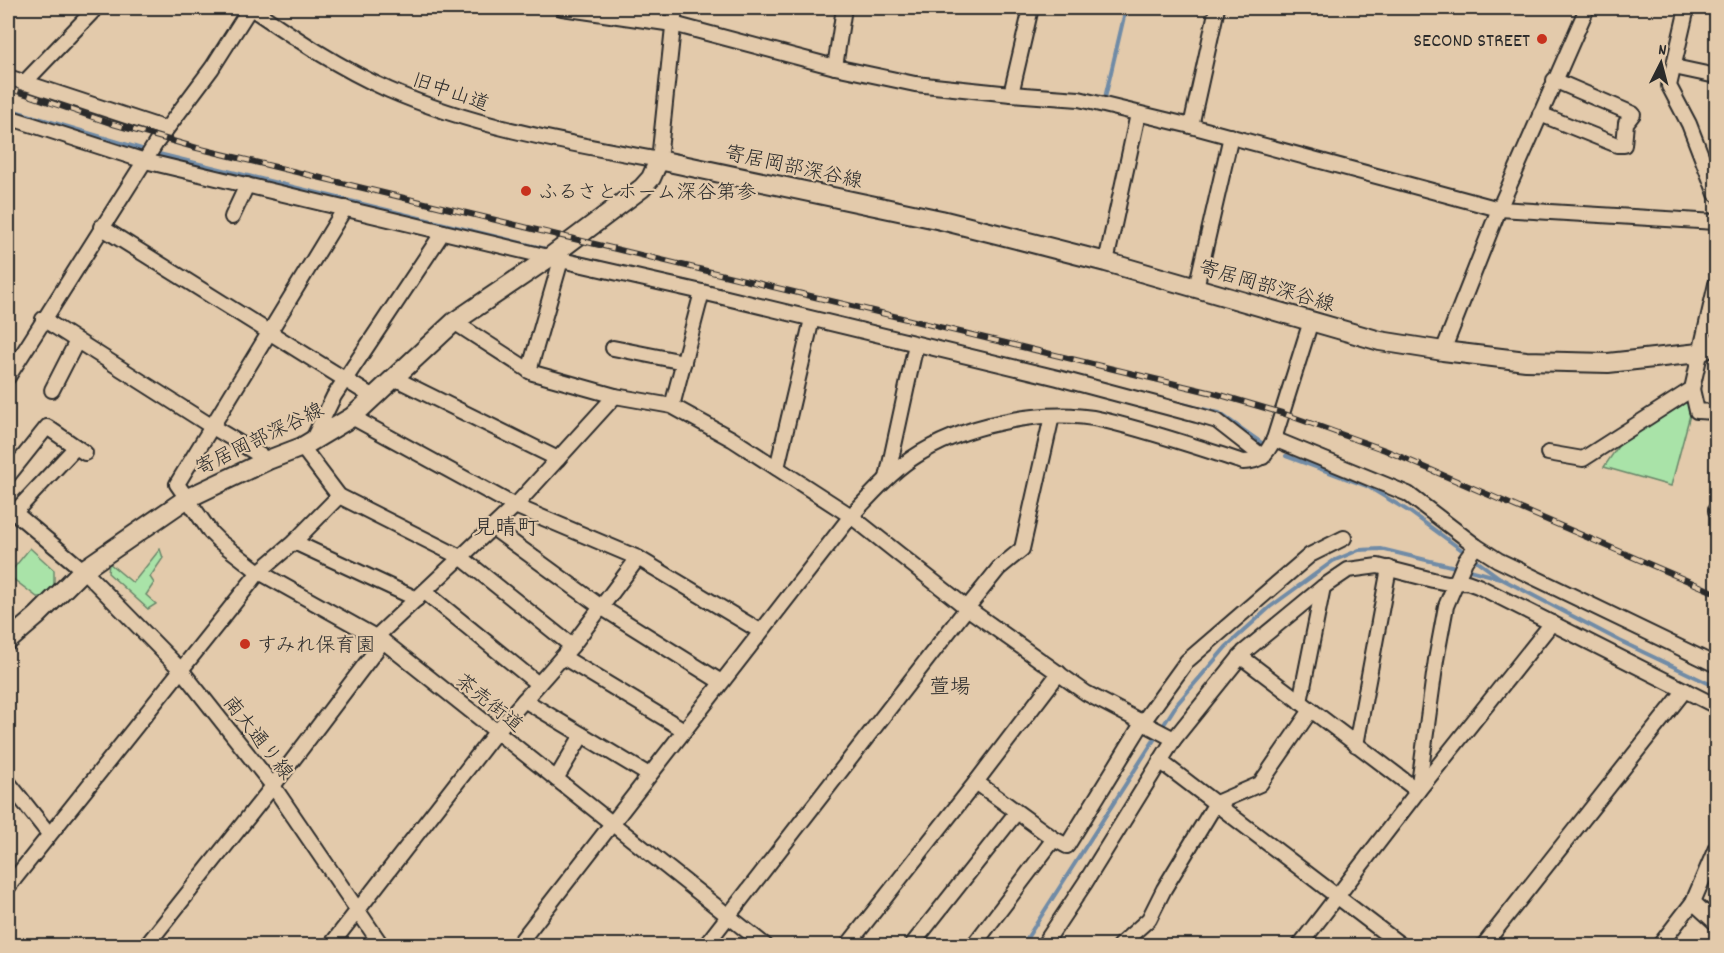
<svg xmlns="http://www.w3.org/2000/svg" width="1724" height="953" viewBox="0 0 1724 953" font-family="Dekko,'Klee One',sans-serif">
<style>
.green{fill:#a9e3a8;stroke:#6a876a;stroke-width:1.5}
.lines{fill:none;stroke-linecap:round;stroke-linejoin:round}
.stream{stroke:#708ba6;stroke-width:4}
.minor-casing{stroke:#2b2b2b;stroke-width:18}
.major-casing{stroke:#2b2b2b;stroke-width:22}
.minor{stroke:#e3caab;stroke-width:14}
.major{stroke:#e3caab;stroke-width:18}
.rail-casing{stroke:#2b2b2b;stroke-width:6}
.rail{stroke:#e3caab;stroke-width:4;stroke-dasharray:11;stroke-linecap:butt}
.poi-dot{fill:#c8321e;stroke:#e3caab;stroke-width:2}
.labels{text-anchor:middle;stroke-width:4.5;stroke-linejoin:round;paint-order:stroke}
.poi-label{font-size:20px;fill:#2b2b2b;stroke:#e3caab;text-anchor:start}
.street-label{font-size:20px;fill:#2b2b2b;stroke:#e3caab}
.neighbourhood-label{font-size:21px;fill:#2b2b2b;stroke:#e3caab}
.quarter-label{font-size:22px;fill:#2b2b2b;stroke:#e3caab}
</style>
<rect width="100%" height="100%" fill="#e3caab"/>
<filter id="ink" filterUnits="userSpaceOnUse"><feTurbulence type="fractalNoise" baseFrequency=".0167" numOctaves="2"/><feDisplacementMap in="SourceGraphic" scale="12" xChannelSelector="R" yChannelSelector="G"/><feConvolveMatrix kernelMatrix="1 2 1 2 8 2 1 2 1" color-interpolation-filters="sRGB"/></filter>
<g filter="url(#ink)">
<g class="green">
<polygon points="1684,399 1693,401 1691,411 1671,486 1604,467 1623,439"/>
<polygon points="30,548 54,570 54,587 45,597 37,597 8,575"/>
<polygon points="160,549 163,558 150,577 154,583 146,595 156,604 148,609 108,573 109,563 133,583"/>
</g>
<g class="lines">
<g class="stream">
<polyline points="1104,102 1126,8"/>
<polyline points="8,109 145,150"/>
<polyline points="155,153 550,250"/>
<polyline points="566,254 612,265"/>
<polyline points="1178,403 1219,413 1263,444"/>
<polyline points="1286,456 1367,486 1410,512 1500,578 1620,641 1716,687"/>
<polyline points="1466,569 1500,578"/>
<polyline points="1022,946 1177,704 1226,647 1270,607 1333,561 1359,550 1381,549 1459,568"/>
</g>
<defs>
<g id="minor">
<path d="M251,8C295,38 339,68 389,90C474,127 567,143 659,160L675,8"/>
<polyline points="562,8 673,24 835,67 915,84 1011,94 1079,99 1191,126 1499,209 1716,222"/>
<polyline points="1687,8 1669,86 1689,124 1716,194"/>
<polyline points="835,67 844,8"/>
<polyline points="1674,67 1716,76"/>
<polyline points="8,77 166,129"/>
<polyline points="23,84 96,8"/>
<polyline points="1011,94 1031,8"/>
<polyline points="1540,114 1617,145 1624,145 1626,123 1633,114 1554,80"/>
<polyline points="8,117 145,161 561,260 702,292 1058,378 1197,415 1217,421 1263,457"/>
<polyline points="1191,126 1217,8"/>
<polyline points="345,208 177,484 211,533 219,541 259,572 383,641 766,946"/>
<polyline points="232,217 247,185"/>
<polyline points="101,227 373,397"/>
<polyline points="1106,262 1138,114"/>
<polyline points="1196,288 1231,136"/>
<polyline points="43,319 211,426 268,460"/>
<polyline points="454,322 533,373 615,396 672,406 732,439 851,516 967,608 1086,693 1174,739"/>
<polyline points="613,348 684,362"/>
<polyline points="1443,351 1499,209 1587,8"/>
<polyline points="529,371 561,260"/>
<polyline points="8,377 156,143 212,68 250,8"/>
<polyline points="394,378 558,459"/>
<polyline points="1692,389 1697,411 1716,412"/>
<polyline points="52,390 77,341"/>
<polyline points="672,406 702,292"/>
<polyline points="352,417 515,506 638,558 760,631"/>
<polyline points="1274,439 1408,494 1476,546 1498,560 1716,665"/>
<polyline points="312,441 334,396 443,232"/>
<polyline points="302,447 339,496 462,558 572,646"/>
<polyline points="1548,453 1583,459 1692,389 1716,284"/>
<polyline points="777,468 812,319"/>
<polyline points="8,476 47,427 85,453"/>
<polyline points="887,478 916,344"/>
<polyline points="8,507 83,570 182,671 273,786 382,946"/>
<polyline points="1716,511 1716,509"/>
<polyline points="14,513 76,447"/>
<polyline points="493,528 601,607 721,682"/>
<polyline points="294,542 417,599"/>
<polyline points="425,592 538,684"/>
<polyline points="376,637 515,506 615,396"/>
<polyline points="1240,656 1418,791 1552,623"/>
<polyline points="563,657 684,730"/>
<polyline points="524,700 649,775"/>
<polyline points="1300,702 1323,587"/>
<polyline points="1356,745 1389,568"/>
<polyline points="1160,761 1402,946"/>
<polyline points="556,779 582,735"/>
<polyline points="8,782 49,834"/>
<polyline points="1054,839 1067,846 1143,722 1187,661 1310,555 1344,538"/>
<polyline points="8,887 259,572 294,542 339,496"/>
<polyline points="1693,902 1716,923"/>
<polyline points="146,946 273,786 383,641"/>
<polyline points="330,946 496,732 572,646 638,558"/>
<path d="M517,946L851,516C870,496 888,475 911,459C961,425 1043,407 1103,420C1150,431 1197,447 1243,462C1260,462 1267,454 1274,439L1311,321"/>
<polyline points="705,946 967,608 999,568 1022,549 1052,416"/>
<polyline points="847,946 976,782 1059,673"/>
<polyline points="911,946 1016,813"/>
<polyline points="973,946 1054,839 976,782"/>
<polyline points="1043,946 1085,883 1174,739 1244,652 1323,587 1348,570 1378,566 1433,580 1448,583 1467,582 1478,586 1716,706"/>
<polyline points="1119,946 1149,919 1164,889 1216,803 1260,784 1311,710"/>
<polyline points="1299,946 1418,791 1436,660 1446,606 1465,561 1476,546"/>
<polyline points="1483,946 1685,690"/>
<polyline points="1659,946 1693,902 1716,848"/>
</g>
<polyline id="major" points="8,641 37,616 83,570 186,499 268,460 302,447 352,417 454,322 550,257 642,188 651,178 659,160 941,220 1005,236 1106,262 1380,341 1443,351 1526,361 1608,363 1699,353 1716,343"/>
</defs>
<use href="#minor" class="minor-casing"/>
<use href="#major" class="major-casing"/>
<use href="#minor" class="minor"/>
<use href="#major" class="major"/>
<defs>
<polyline id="rail" points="8,88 113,124 197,148 1217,394 1282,413 1385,450 1716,593"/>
</defs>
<use href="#rail" class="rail-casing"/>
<use href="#rail" class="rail"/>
</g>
</g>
<g class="poi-dot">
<circle cx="1542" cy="39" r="6"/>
<circle cx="526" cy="191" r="6"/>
<circle cx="245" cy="644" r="6"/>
</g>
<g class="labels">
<g class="poi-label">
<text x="1530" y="46" text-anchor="end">SECOND STREET</text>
<text x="538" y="198">ふるさとホーム深谷第参</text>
<text x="257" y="651">すみれ保育園</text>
</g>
<g class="street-label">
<text transform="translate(451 91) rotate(19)" y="7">旧中山道</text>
<text transform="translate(794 166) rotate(12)" y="7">寄居岡部深谷線</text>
<text transform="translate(1267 285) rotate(16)" y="7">寄居岡部深谷線</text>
<text transform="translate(259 438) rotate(-26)" y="7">寄居岡部深谷線</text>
<text transform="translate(490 702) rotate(39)" y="7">茶売街道</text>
<text transform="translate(259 737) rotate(52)" y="7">南大通り線</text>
</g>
<g class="neighbourhood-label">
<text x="950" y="693">萱場</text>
</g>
<g class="quarter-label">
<text x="506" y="534">見晴町</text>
</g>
</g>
<rect width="1724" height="953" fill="none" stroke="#e3caab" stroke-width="30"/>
<rect x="15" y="15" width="1694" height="923" fill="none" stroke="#2b2b2b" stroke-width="2" filter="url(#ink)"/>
<g transform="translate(1661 63) rotate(6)" stroke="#e3caab" stroke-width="4.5" paint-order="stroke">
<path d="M0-4.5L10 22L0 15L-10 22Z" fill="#2b2b2b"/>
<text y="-9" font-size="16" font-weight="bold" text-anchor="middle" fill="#2b2b2b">N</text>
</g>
</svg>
